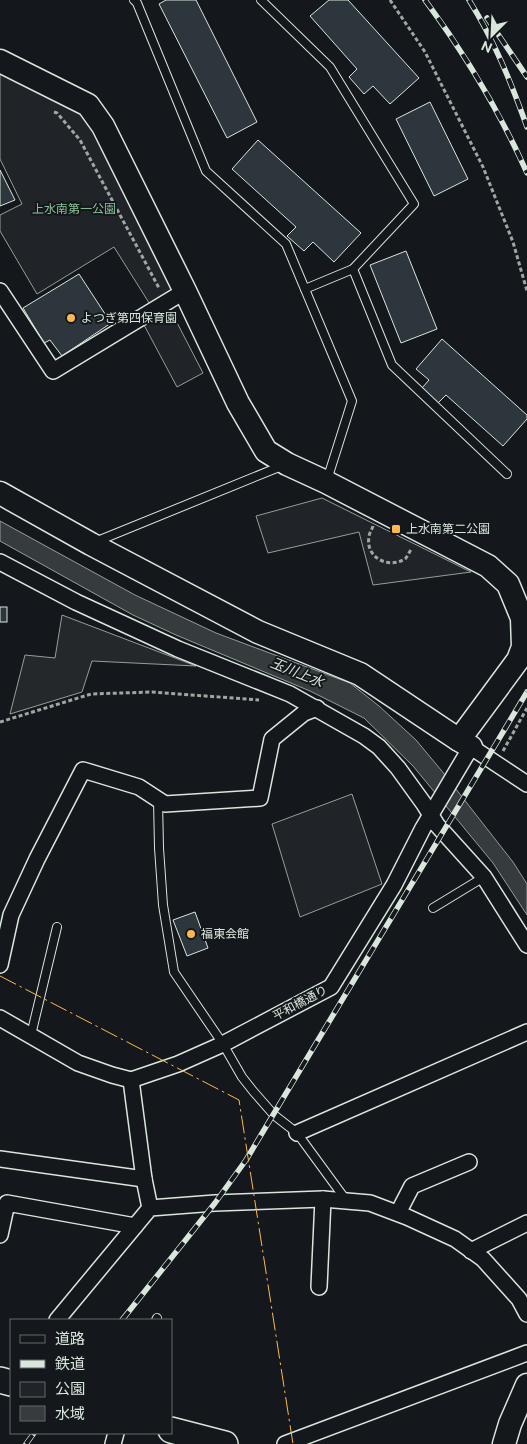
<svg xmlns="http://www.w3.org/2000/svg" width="527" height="1444" viewBox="0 0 527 1444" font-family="Ubuntu,'Noto Sans JP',sans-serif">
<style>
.green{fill:#202428;stroke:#939e99}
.parking{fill:#24282b;stroke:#939e99}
.water{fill:#363b3e;stroke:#939e99}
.building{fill:#2c363c;stroke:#d8e6dc}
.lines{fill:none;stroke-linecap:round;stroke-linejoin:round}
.lane-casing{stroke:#d8e6dc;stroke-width:10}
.street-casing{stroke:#d8e6dc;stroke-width:18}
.secondary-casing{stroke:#d8e6dc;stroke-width:25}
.primary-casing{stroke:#d8e6dc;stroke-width:28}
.path{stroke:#9da8a2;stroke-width:3;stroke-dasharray:4 2.5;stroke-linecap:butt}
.lane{stroke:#14181c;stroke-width:8}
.street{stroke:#14181c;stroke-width:15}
.secondary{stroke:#14181c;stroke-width:22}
.primary{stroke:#14181c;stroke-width:25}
.rail-casing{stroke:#d8e6dc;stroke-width:5.5}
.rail{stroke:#14181c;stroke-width:4;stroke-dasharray:11;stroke-linecap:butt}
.power{stroke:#ffb74d;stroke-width:1;stroke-dasharray:18 4 2.5 4;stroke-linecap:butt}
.poi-dot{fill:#ffb74d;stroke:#14181c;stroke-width:2}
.labels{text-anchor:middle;stroke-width:4;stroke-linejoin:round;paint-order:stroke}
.park-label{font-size:12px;fill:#8ac095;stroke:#14181c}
.poi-label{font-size:12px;fill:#d8e6dc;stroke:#14181c;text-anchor:start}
.street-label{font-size:12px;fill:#d8e6dc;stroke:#14181c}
.water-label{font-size:14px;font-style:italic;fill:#d8e6dc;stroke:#14181c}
</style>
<rect width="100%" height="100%" fill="#14181c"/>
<g class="green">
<polygon points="0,69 80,109 92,126 173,291 151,306 114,247 37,294 0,231 0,215 22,204 0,159"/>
<polygon points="171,311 203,373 177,387 144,325"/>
<polygon points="322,498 471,572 373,585 359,532 268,553 256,516"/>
<polygon points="352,794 382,884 300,917 272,824"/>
</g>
<polygon class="parking" points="62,615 196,666 92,661 82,692 10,714 25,655 55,658"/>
<polygon class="water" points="0,521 135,595 216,633 350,683 379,706 416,740 441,770 513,862 527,884 527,915 493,863 413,766 364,718 310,691 176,635 133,615 0,541"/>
<g class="building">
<polygon points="166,0 196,0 257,122 227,138 159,4"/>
<polygon points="329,0 348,0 419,78 390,104 373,86 364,94 349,77 357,69 310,16"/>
<polygon points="430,102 468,179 434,196 396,119"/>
<polygon points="258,140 361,233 334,262 313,242 304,251 287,236 296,227 232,169"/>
<polygon points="0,170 15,200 0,206"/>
<polygon points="406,251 437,329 401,343 370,265"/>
<polygon points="79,274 111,323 62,356 50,340 44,343 23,308"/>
<polygon points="442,339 527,415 527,419 503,446 446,395 438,403 422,388 429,380 416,369"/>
<rect x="0" y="607" width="7" height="15"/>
<polygon points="195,912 208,948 187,956 173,920"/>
</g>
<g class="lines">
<defs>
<g id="lane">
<polyline points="134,0 137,3 206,171 286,244 352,401 327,480"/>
<polyline points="261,0 330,67 414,204 353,269 305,289"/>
<polyline points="353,269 392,365 507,474"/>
<polyline points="95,542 284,465"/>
<polyline points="158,800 159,848 163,905 174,972 223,1044 242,1077 253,1091 274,1115 297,1133 346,1200"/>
<polyline points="433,908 484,877"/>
<polyline points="31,1035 57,927"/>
<polyline points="156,1320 157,1318"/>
</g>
<g id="street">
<polyline points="0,291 53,371 185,291"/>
<polyline points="0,562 76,602 178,649 290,694 364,736 379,747 398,768 424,804 437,825 484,877 527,945"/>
<polyline points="0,965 11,915 37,859 83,770 139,787 165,804 260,798 272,739 304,713 317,708"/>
<polyline points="0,1018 78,1063 112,1075 131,1080"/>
<polyline points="131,1080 178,1064 223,1044 331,987 394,885 423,828 471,747 527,784"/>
<polyline points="131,1080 144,1179 150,1208"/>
<polyline points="297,1133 527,1032"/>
<polyline points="0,1159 144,1179"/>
<polyline points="398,1213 412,1186 469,1162"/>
<polyline points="0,1235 7,1203 135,1226"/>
<polyline points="471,1251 527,1223"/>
<polyline points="319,1287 323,1199"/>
<polyline points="57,1320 150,1208 215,1203 323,1199 370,1203 407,1217 455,1239 483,1259 519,1299 527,1314"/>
<polyline points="113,1444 116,1433"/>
<polyline points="285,1444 527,1353"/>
</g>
<g id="secondary">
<polyline points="0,61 88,105 103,126 185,291 238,403 266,451 287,464 326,482 488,566 508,584 522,618 523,647 518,660 459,740"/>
<polyline points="0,493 91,544 258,632 360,674 459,740 471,747"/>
<polyline points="504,1444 510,1424 527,1385"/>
</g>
<g id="primary">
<polyline points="0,1380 11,1383"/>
<polyline points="171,1430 225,1444"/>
</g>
</defs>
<use href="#lane" class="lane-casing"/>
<use href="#street" class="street-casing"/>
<use href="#secondary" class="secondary-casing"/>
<use href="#primary" class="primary-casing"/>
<g class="path">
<polyline points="390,0 425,52 483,167 513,242 527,291"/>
<polyline points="54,112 57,113 80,140 159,288"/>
<path d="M373,526C372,530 369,533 369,537C365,558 390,570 406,558C408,555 410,551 412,548"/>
<polyline points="0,722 91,694 152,692 259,700"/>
<polyline points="503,751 527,708"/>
</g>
<use href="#lane" class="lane"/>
<use href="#street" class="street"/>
<use href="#secondary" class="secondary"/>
<use href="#primary" class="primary"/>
<defs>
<g id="rail">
<path d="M425,0C465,54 500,112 527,173"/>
<path d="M469,0C494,40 511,82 527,127"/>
<polyline points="487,18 527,77"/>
<polyline points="122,1320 215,1203 246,1160 527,692"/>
<polyline points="26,1444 34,1433"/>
</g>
</defs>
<use href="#rail" class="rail-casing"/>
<use href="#rail" class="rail"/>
<polyline class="power" points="0,976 239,1100 293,1444"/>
</g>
<g class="poi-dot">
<circle cx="71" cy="318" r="5"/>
<rect x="391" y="524" width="10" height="10" rx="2.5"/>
<circle cx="191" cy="934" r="5"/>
</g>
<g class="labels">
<g class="park-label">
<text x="74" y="213">上水南第一公園</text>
</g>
<g class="poi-label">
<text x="81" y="322">よつぎ第四保育園</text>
<text x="406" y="533">上水南第二公園</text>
<text x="201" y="938">福東会館</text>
</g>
<g class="street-label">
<text transform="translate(300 1003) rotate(-28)" y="4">平和橋通り</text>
</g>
<g class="water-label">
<text transform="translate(297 672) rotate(22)" y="5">玉川上水</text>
</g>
</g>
<rect x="10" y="1319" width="162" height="115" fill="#14181c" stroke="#626a69"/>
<rect x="20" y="1335" width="25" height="8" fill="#14181c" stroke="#626a69"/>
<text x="55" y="1344" font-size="15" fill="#d8e6dc">道路</text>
<rect x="20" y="1360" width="25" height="8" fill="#d8e6dc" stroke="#626a69"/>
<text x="55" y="1369" font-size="15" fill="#d8e6dc">鉄道</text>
<rect x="20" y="1382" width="25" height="15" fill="#202428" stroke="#626a69"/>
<text x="55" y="1394" font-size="15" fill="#d8e6dc">公園</text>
<rect x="20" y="1406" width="25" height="15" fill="#363b3e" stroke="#626a69"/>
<text x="55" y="1419" font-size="15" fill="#d8e6dc">水域</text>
<g transform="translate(492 35) rotate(204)" stroke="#14181c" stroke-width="4" paint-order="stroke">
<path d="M0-4L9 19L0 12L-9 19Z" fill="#d8e6dc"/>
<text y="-8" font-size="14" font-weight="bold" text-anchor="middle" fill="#d8e6dc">N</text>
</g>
</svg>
